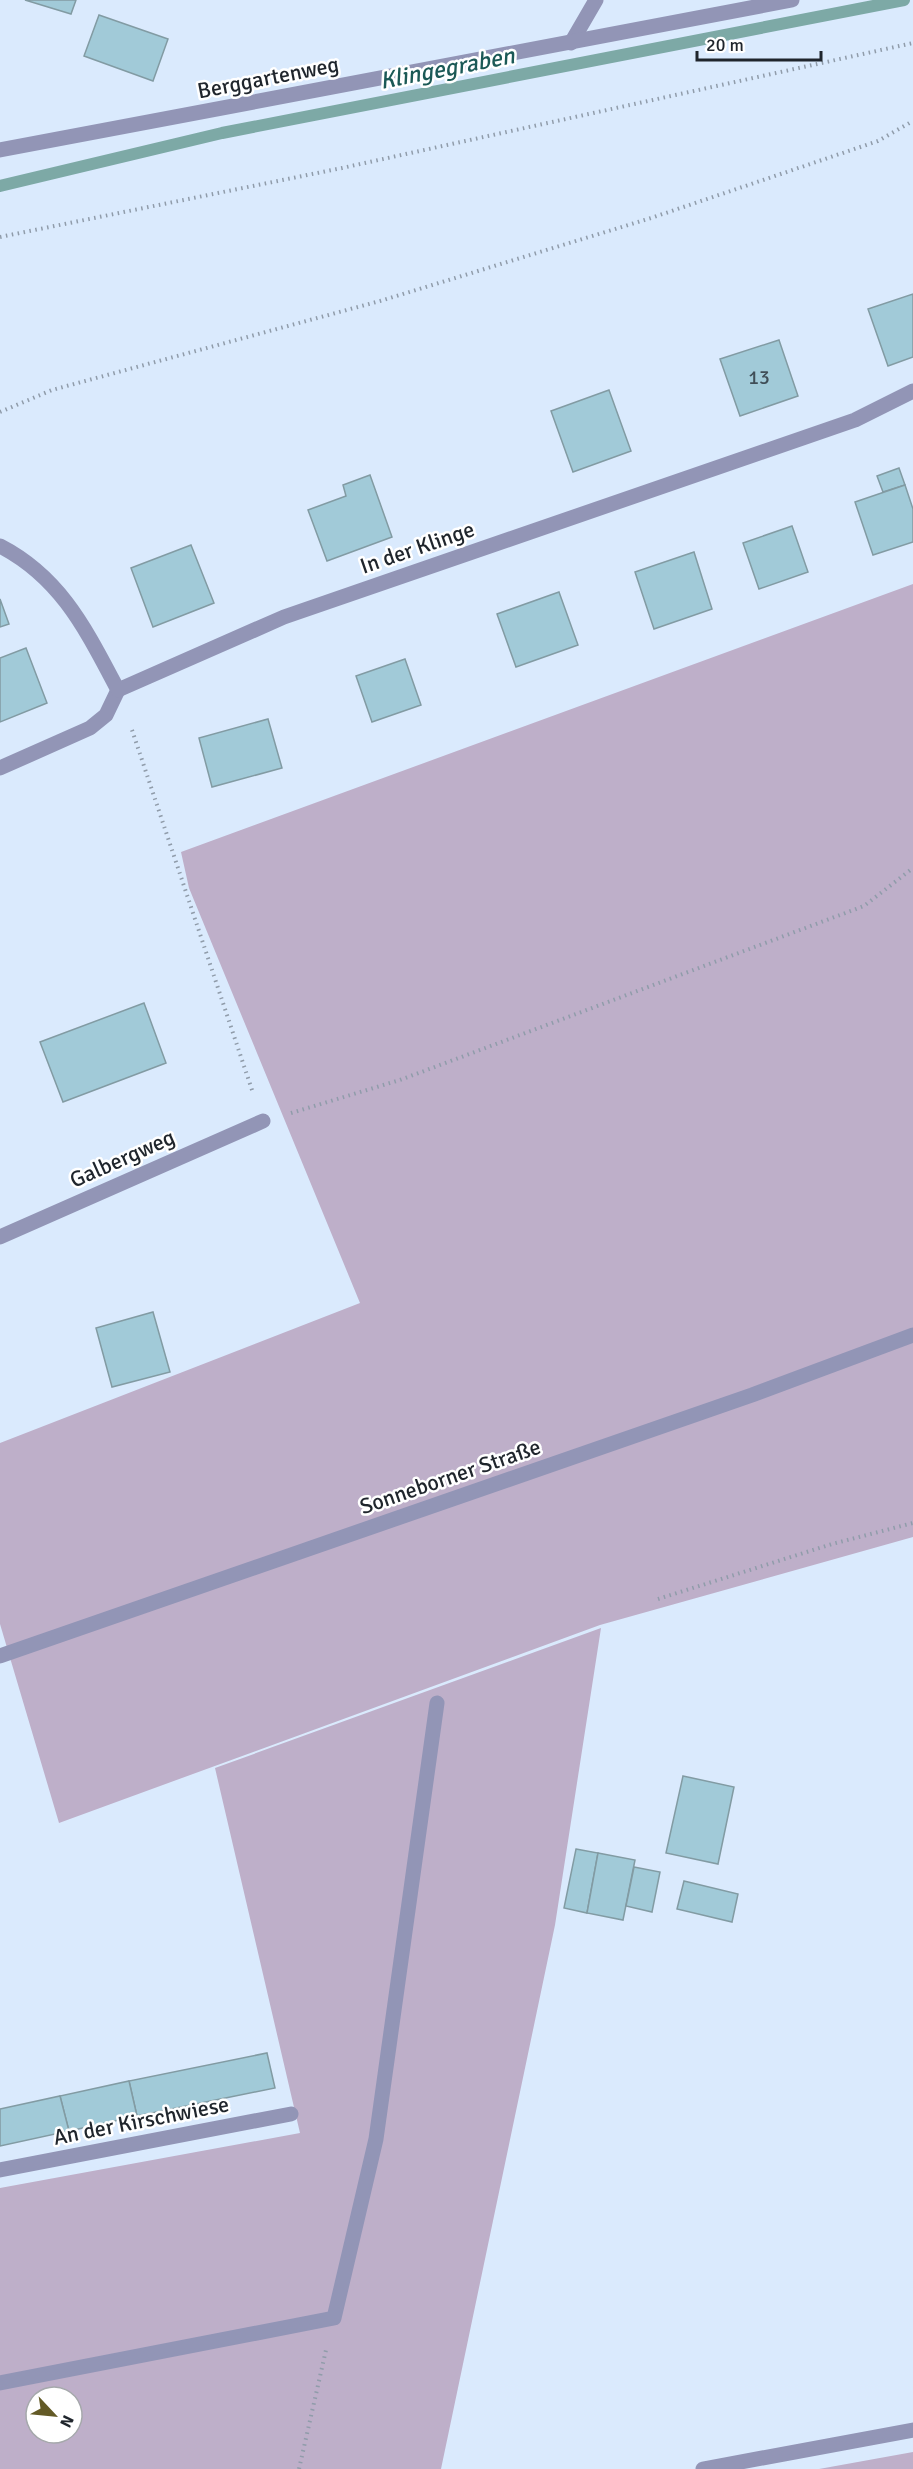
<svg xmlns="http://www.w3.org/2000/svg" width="913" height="2469" viewBox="0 0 913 2469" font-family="Signika,sans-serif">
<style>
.green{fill:#beafc9;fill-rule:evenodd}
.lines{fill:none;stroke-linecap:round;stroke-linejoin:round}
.stream{stroke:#7da9a6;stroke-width:12}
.building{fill:#a1cad8;stroke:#829ba3;stroke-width:1.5}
.path{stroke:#909caa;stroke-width:4;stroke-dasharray:1.5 4.5;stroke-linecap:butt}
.service{stroke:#9295b6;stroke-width:15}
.minor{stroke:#9295b6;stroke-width:15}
.labels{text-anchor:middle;stroke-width:5;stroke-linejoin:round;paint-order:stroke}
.number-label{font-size:20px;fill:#404e57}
.street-label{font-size:22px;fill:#1f252c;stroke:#fff}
.water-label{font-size:24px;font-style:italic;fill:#1b5956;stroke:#fff}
</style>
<rect width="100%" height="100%" fill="#daeafd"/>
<g class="green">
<polygon points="913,584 913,1537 600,1625 59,1823 0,1624 0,1443 360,1303 189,888 181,852"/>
<path d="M601,1628L555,1925L441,2469H0V2188L300,2133L215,1768ZM36,2397H72V2433H36Z"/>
<polygon points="913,2452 913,2469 819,2469"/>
</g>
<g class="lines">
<polyline class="stream" points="0,186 222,133 904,0"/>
</g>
<g class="building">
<polygon points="25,0 76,0 71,14"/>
<polygon points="99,15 168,39 153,81 84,56"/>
<polygon points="913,294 913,357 888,366 868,309"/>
<polygon points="779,340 798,396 740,416 720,359"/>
<polygon points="609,390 631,451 573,472 551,411"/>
<polygon points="899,468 905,485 883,492 877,476"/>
<polygon points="370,475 392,537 327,561 308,510 346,496 343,485"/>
<polygon points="905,485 913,509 913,542 873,555 855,502"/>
<polygon points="792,526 808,572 759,589 743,543"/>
<polygon points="191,545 214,603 153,627 131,568"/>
<polygon points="694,552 712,609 654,629 635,572"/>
<polygon points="559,592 578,645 516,667 497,614"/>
<polygon points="0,599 9,624 0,627"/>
<polygon points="26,648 47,703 0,722 0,658"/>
<polygon points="405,659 421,705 372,722 356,676"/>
<polygon points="268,719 282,768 212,787 199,738"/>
<polygon points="144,1003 166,1063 63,1102 40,1042"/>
<polygon points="153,1312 170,1372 112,1387 96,1328"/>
<polygon points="683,1776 734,1787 718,1864 666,1853"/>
<polygon points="576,1849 598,1853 587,1913 564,1908"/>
<polygon points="598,1853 635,1860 623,1920 587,1913"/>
<polygon points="634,1867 660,1872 652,1912 626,1906"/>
<polygon points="684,1881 738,1894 732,1922 677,1909"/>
<polygon points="267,2053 275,2088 137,2116 129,2081"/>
<polygon points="129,2081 137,2116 69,2131 60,2096"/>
<polygon points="60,2096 69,2131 0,2146 0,2109"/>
</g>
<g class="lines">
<g class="path">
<polyline points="0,237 342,168 913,43"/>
<polyline points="0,412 52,390 380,301 651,218 878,141 913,121"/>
<polyline points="132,730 253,1093"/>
<polyline points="291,1113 400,1080 864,906 913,868"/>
<polyline points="658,1599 832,1544 913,1523"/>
<polyline points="299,2469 326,2350"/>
</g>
<g class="service">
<polyline points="0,768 90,728 106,715 118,690"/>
<polyline points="0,1656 752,1395 913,1335"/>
<polyline points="0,2170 291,2114"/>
<polyline points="0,2383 334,2318 376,2139 437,1703"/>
<polyline points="703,2469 913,2430"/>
</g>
<g class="minor">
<polyline points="571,43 596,0"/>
<polyline points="0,150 792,0"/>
<path d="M0,546C62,578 87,632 118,690L284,617L855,420L913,391"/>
<polyline points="0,1237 263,1121"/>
</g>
</g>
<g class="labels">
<g class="number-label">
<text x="759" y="384">13</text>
</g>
<g class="street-label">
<text transform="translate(268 77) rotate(-11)" y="8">Berggartenweg</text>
<text transform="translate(417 547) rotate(-19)" y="8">In der Klinge</text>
<text transform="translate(122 1158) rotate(-24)" y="8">Galbergweg</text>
<text transform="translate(450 1476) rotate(-19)" y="8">Sonneborner Straße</text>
<text transform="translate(141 2120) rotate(-11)" y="8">An der Kirschwiese</text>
</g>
<g class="water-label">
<text transform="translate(447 68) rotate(-11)" y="8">Klingegraben</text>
</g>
</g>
<g transform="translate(54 2415) rotate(116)"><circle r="28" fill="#ffffff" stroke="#a5a8ab" stroke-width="1.5"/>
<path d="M0-4.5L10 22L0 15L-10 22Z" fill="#635a26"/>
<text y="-9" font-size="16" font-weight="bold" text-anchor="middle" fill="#1f252c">N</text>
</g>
<path d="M697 51v9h124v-9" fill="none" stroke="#1f252c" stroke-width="3"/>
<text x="706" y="51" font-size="18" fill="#1f252c" stroke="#ffffff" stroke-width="4.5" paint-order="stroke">20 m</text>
</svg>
